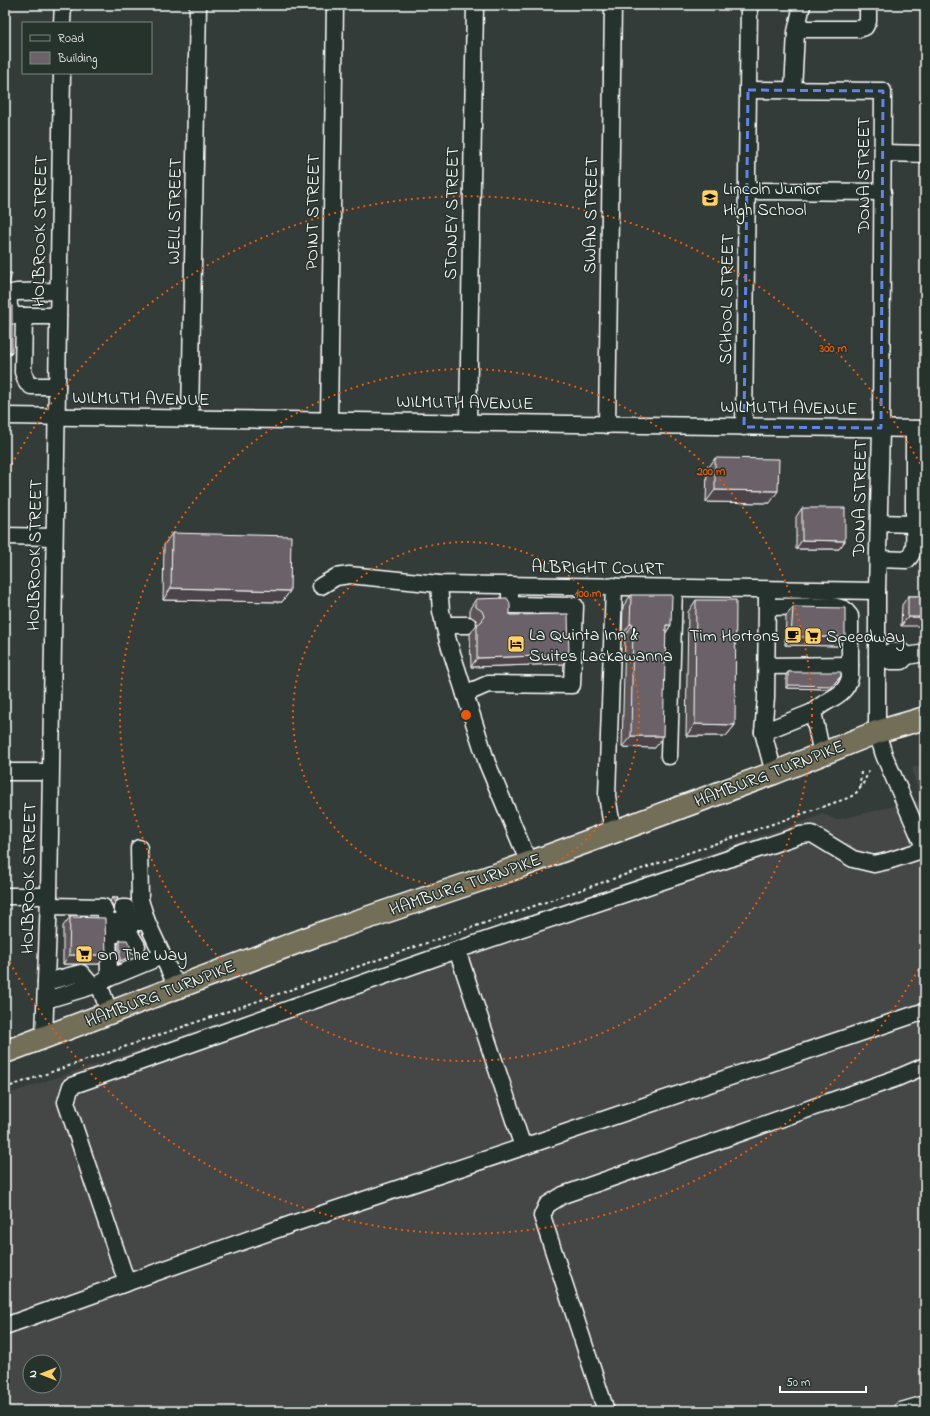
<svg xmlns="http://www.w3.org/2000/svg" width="930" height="1416" viewBox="0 0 930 1416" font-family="'Indie Flower',sans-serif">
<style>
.built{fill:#444747;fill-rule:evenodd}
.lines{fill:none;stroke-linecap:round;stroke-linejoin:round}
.minor-casing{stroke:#fff;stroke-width:19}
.highway-casing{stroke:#fff;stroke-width:25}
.path{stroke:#fff;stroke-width:2;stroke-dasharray:3 3;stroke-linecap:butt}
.minor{stroke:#26332d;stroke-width:16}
.highway{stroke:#726e59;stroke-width:22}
.wall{fill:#5c5459;stroke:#fff}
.shaded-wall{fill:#4b4549;stroke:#fff}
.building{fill:#6b6268;stroke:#fff}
.marked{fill:none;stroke:#6183e4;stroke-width:3;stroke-dasharray:8 5;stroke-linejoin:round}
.ring{fill:none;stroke:#e8590c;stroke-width:2;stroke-dasharray:2 4}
.labels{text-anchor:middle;stroke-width:3;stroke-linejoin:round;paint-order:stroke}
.street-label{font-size:18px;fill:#fff;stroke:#26332d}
.poi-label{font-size:18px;fill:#fff;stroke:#26332d;text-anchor:start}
.centre{fill:#e8590c;stroke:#26332d;stroke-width:2}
.ring-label{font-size:12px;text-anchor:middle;font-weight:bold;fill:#e8590c;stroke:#26332d;stroke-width:3;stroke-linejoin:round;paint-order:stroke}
</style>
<rect width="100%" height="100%" fill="#343c39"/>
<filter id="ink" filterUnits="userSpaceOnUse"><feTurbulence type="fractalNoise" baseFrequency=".025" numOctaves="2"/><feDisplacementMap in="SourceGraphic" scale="8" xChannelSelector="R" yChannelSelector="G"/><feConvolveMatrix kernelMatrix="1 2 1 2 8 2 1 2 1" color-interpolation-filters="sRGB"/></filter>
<g filter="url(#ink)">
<path class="built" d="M925,762V1411H5V1095L467,939L732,845L814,818L822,813L836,820L920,800L912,768L924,765ZM30,1362H54V1386H30Z"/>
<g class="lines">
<defs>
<g id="minor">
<polyline points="62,23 63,5"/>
<polyline points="797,29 859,29 865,27 868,21 868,5"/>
<polyline points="748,90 883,91 881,428 877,591 877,732 884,755 925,849"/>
<polyline points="793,90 796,32 802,5"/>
<polyline points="884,153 925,154"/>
<polyline points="748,191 883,192"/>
<polyline points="24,316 23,372 27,383 31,386 57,386"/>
<path d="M58,316H15C8,311 7,300 11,293L17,292L58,291"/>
<polyline points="5,416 925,429"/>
<polyline points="190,418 198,5"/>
<polyline points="329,420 335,5"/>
<polyline points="468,422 475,5"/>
<polyline points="607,425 613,5"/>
<polyline points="744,427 749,5"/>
<polyline points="879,523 914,524 914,429"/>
<polyline points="5,536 54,537"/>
<path d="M878,559L907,560C917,551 914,537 914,524"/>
<polyline points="439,584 441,611 448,641 487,763 529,863"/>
<polyline points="321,586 336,577 349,575 439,584 877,591"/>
<polyline points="767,596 766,698 763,732 774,773"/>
<path d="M767,607L833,606L844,609L850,616V677C845,698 828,697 813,712L822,754"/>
<polyline points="444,625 468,625"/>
<polyline points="877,656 885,656 890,661 902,661 907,656 901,651 890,652 885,656"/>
<polyline points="907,656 925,653"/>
<polyline points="767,666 850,665"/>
<polyline points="465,694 488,684 572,685 575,606 510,605 510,585"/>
<polyline points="763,732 813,712"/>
<polyline points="669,756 674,588"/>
<polyline points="5,772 50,772"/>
<polyline points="613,832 607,796 614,586"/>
<polyline points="139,848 140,900 147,922"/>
<polyline points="925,849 888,861 874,864 853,859 812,834 800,835 457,950 523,1147 925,1011"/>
<polyline points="5,896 49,896"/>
<polyline points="49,906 103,907 108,922 109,978"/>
<polyline points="122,908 126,908 131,922"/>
<polyline points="108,922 147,922 177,987"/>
<polyline points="109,934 130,934 137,946"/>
<polyline points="46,982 81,973 92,986"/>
<polyline points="99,984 109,1012"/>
<polyline points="46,1000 99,984 109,978 162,956"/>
<polyline points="44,1037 49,896 62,73"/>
<polyline points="127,1283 66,1102 71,1086 457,950"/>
<polyline points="5,1326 292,1224 523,1147"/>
<polyline points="606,1411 542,1216 547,1205 563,1195 897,1078 925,1066"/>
<polyline points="901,1411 925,1404"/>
</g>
<polyline id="highway" points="5,1052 319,934 510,870 774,773 877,732 925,718"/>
</defs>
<use href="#minor" class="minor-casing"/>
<use href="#highway" class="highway-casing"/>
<g class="path">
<polyline points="860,787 861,771"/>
<path d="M5,1088L848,798C861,792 864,782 869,770"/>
</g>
<use href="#minor" class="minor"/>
<use href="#highway" class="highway"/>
</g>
<g class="wall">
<polygon points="715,458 770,503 706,502 707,470"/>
<polygon points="802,508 845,541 839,549 796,549 796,517"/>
<polygon points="172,533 290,591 282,602 163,600 164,545"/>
<polygon points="631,595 671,625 665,634 655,748 622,747 625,636 622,636 623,606"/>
<polygon points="908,596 925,596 901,626 902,605"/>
<polygon points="476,599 510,615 569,655 563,664 471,667 470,634 477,624 476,620 470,616 470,608"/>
<polygon points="696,600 735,725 726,736 686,736 688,612"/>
<polygon points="793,607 839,646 785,645 786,616"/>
<polygon points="788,672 841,676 830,689 786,688 786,675"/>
<polygon points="112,898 118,898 113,906 110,901"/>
<polygon points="70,917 106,955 99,964 63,964 63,926"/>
<polygon points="120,940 127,960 118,964 118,944"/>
</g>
<g class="shaded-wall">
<polygon points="5,352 12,352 5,361"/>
<polygon points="715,490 778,491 770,503 706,502"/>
<polygon points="802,540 845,541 839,549 796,549"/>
<polygon points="171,588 290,591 282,602 163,600"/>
<polygon points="908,617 925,617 925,626 901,626"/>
<polygon points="630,624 633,624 625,636 622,636"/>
<polygon points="666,625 671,625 663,637"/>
<polygon points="791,637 845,637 839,646 785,645"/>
<polygon points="569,655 563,664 471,667 477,658"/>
<polygon points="841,676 830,689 786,688 788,685"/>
<polygon points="695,724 735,725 726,736 686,736"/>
<polygon points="631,736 663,736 655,748 622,747"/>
<polygon points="69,955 106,955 99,964 63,964"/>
<polygon points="130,957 127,960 118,964 120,961"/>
</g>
<g class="building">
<polygon points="5,273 12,273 7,291 12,306 12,352 5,352"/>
<polygon points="715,458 779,459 778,491 715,490"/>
<polygon points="802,508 845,508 845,541 802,540"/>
<polygon points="172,533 291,536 290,591 171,588"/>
<polygon points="631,595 672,595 671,625 666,625 663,736 631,736 633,624 630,624"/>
<rect x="908" y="596" width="17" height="21"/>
<polygon points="507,598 510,603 510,615 568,614 569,655 477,658 477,625 482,621 484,616 482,611 476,607 476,599"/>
<polygon points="696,600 736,600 735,725 695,724"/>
<polygon points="793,607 845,608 845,637 791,637"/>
<polygon points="788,672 841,672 841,676 832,686 788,685"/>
<polygon points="112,898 118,898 115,903 114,901"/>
<polygon points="70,917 105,918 106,955 69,955"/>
<polygon points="120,940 127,940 130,946 130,957 120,961"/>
</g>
</g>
<path class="marked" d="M748,90L883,91L881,428L744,427Z"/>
<g class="ring">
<circle cx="466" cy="715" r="173"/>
<circle cx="466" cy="715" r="346"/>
<path d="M924 959A519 519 0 0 1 6 955M6 475A519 519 0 0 1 924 471"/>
</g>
<defs>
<symbol id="school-square" viewBox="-11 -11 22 22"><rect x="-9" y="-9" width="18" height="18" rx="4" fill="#ffd166" stroke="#26332d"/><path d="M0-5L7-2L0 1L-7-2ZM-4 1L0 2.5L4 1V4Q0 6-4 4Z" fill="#111"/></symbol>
<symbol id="cafe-square" viewBox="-11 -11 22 22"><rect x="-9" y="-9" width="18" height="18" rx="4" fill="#ffd166" stroke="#26332d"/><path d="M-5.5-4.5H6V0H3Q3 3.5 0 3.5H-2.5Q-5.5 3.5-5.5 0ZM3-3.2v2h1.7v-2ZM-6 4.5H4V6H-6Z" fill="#111"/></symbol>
<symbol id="supermarket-square" viewBox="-11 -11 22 22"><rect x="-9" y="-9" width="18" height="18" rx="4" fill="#ffd166" stroke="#26332d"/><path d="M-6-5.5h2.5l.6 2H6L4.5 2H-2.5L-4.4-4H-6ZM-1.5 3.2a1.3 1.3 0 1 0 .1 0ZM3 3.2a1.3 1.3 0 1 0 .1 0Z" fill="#111"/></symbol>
<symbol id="hotel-square" viewBox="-11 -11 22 22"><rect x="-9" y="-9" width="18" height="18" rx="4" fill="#ffd166" stroke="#26332d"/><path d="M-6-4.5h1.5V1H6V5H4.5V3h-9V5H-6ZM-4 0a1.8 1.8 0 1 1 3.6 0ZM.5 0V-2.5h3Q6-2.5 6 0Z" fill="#111"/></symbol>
</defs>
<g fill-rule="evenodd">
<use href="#school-square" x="700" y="188" width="20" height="20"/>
<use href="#cafe-square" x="783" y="625" width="20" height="20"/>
<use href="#supermarket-square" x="803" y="626" width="20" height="20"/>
<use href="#hotel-square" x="506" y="634" width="20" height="20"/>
<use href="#supermarket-square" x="74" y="944" width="20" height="20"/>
</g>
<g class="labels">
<g class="street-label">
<text transform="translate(863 175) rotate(-90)" y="6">DONA STREET</text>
<text transform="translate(174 211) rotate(-89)" y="6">WELL STREET</text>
<text transform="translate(312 212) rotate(-89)" y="6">POINT STREET</text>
<text transform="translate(451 213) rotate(-89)" y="6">STONEY STREET</text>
<text transform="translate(590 215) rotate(-89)" y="6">SWAN STREET</text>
<text transform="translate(39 231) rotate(-89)" y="6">HOLBROOK STREET</text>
<text transform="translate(726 299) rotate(-89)" y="6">SCHOOL STREET</text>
<text transform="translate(141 398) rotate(1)" y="6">WILMUTH AVENUE</text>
<text transform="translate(465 402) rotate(1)" y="6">WILMUTH AVENUE</text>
<text transform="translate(789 407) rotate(1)" y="6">WILMUTH AVENUE</text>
<text transform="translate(859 498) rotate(-89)" y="6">DONA STREET</text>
<text transform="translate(34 555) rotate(-89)" y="6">HOLBROOK STREET</text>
<text transform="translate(598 567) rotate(1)" y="6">ALBRIGHT COURT</text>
<text transform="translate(769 773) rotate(-21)" y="6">HAMBURG TURNPIKE</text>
<text transform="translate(28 878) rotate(-89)" y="6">HOLBROOK STREET</text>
<text transform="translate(465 884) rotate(-19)" y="6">HAMBURG TURNPIKE</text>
<text transform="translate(160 993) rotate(-21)" y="6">HAMBURG TURNPIKE</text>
</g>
<g class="poi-label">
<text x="723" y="194">Lincoln Junior<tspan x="723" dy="21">High School</tspan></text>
<text x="529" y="640">La Quinta Inn &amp;<tspan x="529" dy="21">Suites Lackawanna</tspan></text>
<text x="780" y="641" text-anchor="end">Tim Hortons</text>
<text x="826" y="642">Speedway</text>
<text x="97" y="960">On The Way</text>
</g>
</g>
<circle cx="466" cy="715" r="6" class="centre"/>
<g class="ring-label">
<text x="833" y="352">300 m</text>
<text x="711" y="475">200 m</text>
<text x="588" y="597">100 m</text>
</g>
<rect width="930" height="1416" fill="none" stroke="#26332d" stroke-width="20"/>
<rect x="10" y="10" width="910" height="1396" fill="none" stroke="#fff" stroke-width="1.5" filter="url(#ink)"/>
<rect x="22" y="22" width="130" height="52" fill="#26332d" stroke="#7d8581"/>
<rect x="30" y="35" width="20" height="6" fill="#26332d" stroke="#7d8581"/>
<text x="58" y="42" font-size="12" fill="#ffffff">Road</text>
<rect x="30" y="52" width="20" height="12" fill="#6b6268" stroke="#7d8581"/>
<text x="58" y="62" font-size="12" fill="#ffffff">Building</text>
<g transform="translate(42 1374) rotate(270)"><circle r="19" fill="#26332d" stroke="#7d8581"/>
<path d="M0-3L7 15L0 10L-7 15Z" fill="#ffd166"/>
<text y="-6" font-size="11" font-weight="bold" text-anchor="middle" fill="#ffffff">N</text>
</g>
<path d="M780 1386v6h86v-6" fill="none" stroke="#ffffff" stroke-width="2"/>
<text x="786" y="1386" font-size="12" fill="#ffffff" stroke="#26332d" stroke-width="3" paint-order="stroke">50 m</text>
</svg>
